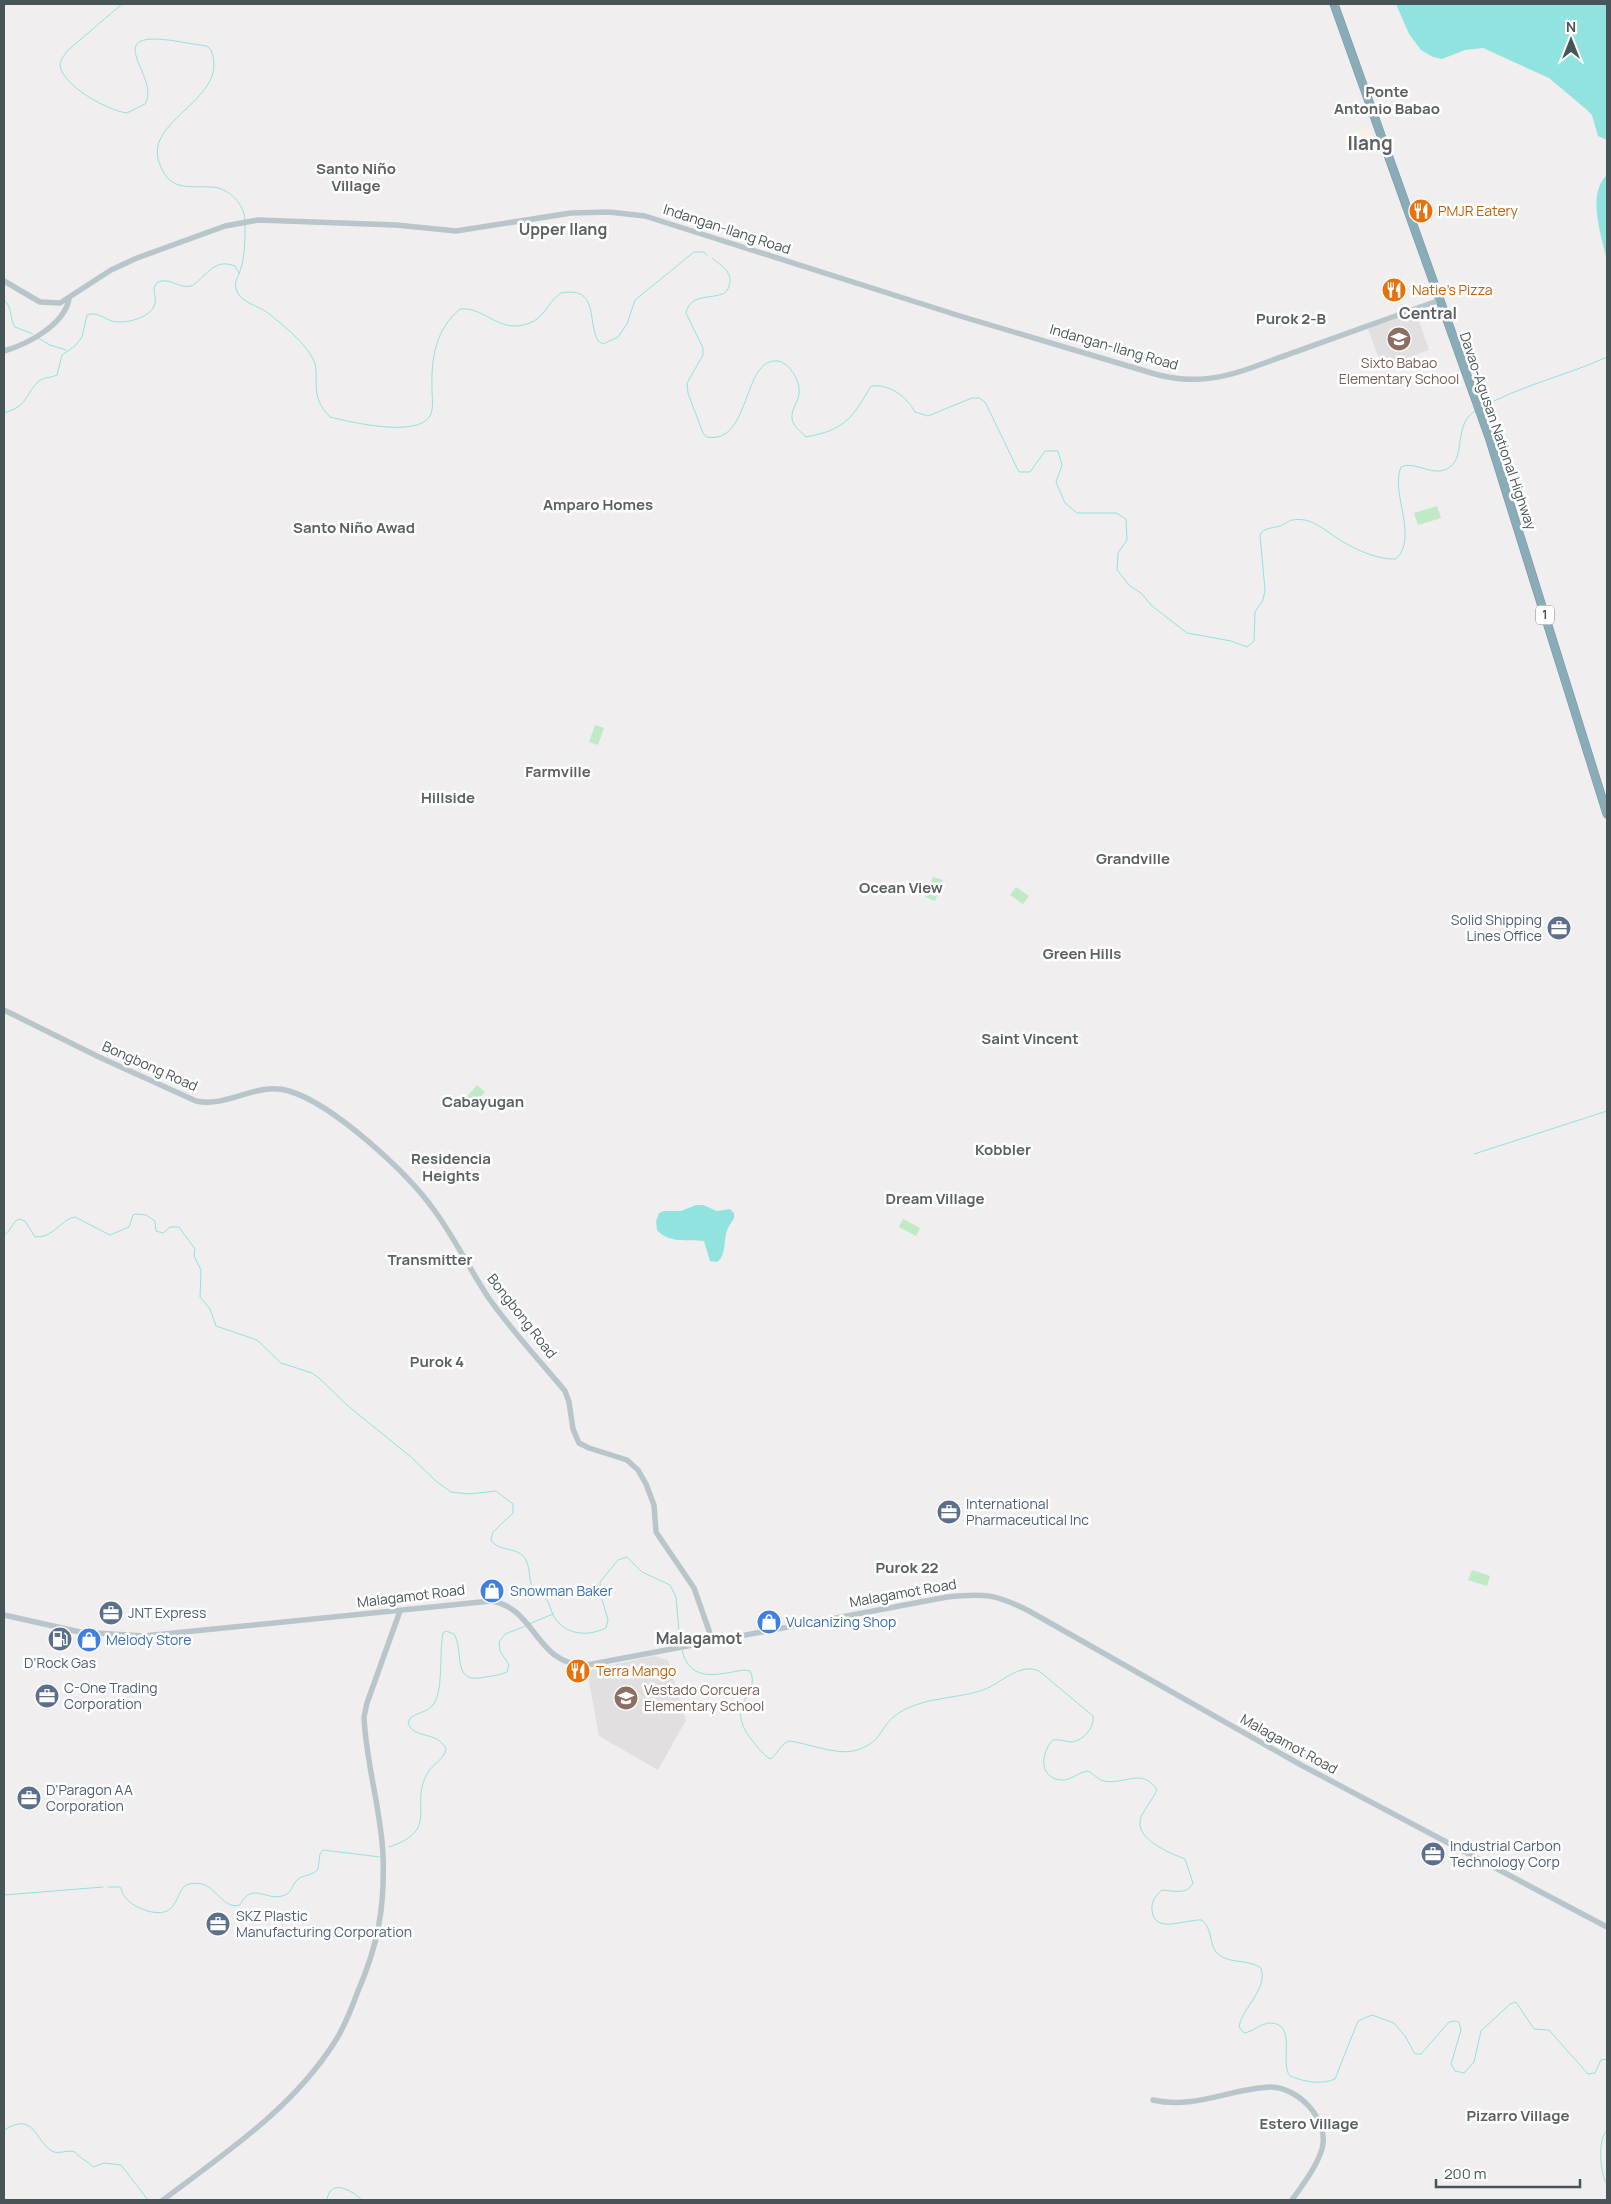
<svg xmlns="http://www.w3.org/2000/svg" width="1611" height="2204" viewBox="0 0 1611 2204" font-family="Manrope,sans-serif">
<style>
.commercial{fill:#faf0e8}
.education{fill:#e1dfdf}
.green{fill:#bfeac5}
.water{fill:#91e3df}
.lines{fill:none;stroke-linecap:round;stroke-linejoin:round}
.stream{stroke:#91e3df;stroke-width:1}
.highway-casing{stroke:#7597a4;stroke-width:9}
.secondary{stroke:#b8c6cb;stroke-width:5.5}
.highway{stroke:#8aacb8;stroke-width:8}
.labels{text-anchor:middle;stroke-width:5;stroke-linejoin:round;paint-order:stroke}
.shield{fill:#fff;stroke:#7e888b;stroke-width:1}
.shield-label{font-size:12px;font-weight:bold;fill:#475559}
.food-label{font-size:14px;fill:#c56008;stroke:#fff;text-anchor:start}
.street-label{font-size:14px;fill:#475559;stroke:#fff}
.education-label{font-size:14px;fill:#785e54;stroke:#fff}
.service-label{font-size:14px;fill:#4e5e75;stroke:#fff;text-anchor:start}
.shop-label{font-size:14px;fill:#366cbe;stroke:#fff;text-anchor:start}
.neighbourhood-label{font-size:15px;font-weight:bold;fill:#5b6062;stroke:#fff}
.quarter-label{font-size:16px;font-weight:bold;fill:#5b6062;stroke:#fff}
.district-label{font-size:19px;font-weight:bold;fill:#5b6062;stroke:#fff}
</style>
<rect width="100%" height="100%" fill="#f0eeee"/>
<polygon class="commercial" points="1370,127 1373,137 1347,146 1343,136"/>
<g class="education">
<polygon points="1416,312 1429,350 1382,367 1368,329"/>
<polygon points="654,1656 668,1660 686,1720 658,1770 599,1736 587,1670"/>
</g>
<g class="green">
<polygon points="1437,506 1441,518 1418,525 1414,513"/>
<polygon points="595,725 604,728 598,745 589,742"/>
<polygon points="933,877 943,880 935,901 925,897"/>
<polygon points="1016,887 1029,896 1023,904 1010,895"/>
<polygon points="477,1085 485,1092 471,1107 464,1100"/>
<polygon points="903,1219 920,1228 916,1236 899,1227"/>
<polygon points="1472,1570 1490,1576 1487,1586 1468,1580"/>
</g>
<g class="water">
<polygon points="1396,4 1607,4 1607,140 1598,136 1592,115 1587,110 1549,78 1483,48 1465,50 1442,59 1433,57 1421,50 1409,34"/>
<path d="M1607,175V261C1602,237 1586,194 1607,175Z"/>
<path d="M696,1205H703L717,1211L730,1209L734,1213C735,1220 731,1222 728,1228C723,1238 727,1256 717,1262L710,1261L704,1241C688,1239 669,1244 657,1230L656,1221L659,1213L664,1211H681Z"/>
</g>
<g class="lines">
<g class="stream">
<path d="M122,4L67,51C64,56 60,60 60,65C62,86 109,111 127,113L145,104C160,80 110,40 153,39C171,39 189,44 207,46L211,50C231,99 144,119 159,162C169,191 185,186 211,187C228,187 245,204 245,221"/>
<path d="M245,225C245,240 245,257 240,271C238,277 234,282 236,289C240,303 258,305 268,313C283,325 302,340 312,357C323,375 306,393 330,417C350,422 417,438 430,416C434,408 432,398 432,390C431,359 435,330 460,309C486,306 501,338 534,321C545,315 550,300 561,293C599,286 587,320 598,341L603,344L618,337L627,324L635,300L694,252H704L707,255"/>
<path d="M712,258C720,265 734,272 729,286C728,290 726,293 722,294C709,299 690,294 686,313L703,348V355L687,383L688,393L703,433L707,437C751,445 742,357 778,361C790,363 801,382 799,394C798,403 791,408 792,419C793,426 801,432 806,437C844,430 852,419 871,386C890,384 906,396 915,412L928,416L972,398H979L985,402L1019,472H1030L1045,451H1058L1062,465L1056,482L1065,503L1077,513H1116L1126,519L1127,540L1118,553L1117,570L1130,586L1141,593L1152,606L1187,633L1231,641L1247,647L1254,641L1255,612L1263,600L1265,590L1260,535C1264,527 1271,529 1280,526C1284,525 1289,520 1293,520C1314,516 1329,535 1345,543C1359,551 1380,560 1396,559C1419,537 1390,493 1401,467C1416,460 1434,479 1450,467C1466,455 1453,425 1475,411"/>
<path d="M4,300C13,307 9,318 15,327L33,334"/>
<polyline points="38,338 50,345 66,350"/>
<path d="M1481,408C1521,385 1566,376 1607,357"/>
<path d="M4,413C29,405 23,397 38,382C43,377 51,378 57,375L62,355L75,346L82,337L87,315C99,310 107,323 119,322C131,322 152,317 155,303C157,295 150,289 158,282C170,277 179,289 191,286C205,279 213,257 235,266L239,273"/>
<polyline points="1474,1154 1607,1111"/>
<path d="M4,1235C11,1231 12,1222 19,1219L25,1221L35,1237C54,1238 61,1219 75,1217L110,1235L129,1227L133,1215L136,1214L146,1215L155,1221L156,1231L163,1233L170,1227H179L195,1249L194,1256L201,1270L200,1297L210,1309L216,1326L257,1340L281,1363L312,1373L319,1378L348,1406L411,1457L436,1481L451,1492L469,1494L496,1491L513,1504V1513L493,1532L491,1540C498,1552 515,1546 524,1557C531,1566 528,1577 532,1586C535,1593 542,1594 546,1599C550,1604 551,1611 554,1617C566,1635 587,1637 606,1628L608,1620L601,1596L600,1582L618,1560L627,1557L642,1572L670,1585L676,1597L680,1644"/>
<polyline points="529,1624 553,1614"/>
<path d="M682,1650C690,1684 718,1674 744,1670L750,1671C762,1694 723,1703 751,1739C757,1746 762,1754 770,1759C777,1756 779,1745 789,1741C807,1743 836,1755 853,1751C885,1743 877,1727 899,1713C923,1697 957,1699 983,1690C1000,1684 1020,1662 1039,1671L1093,1716C1095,1728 1082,1742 1070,1742C1064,1741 1059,1739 1053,1740C1041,1752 1038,1778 1061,1780C1071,1781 1078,1772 1088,1771C1093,1773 1098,1780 1104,1781C1125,1785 1143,1767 1157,1790C1153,1799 1145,1808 1141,1817C1133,1839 1170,1853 1185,1859L1193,1883C1187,1895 1174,1891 1162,1890C1156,1895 1151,1901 1152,1910C1154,1935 1185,1919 1202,1920C1214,1931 1208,1946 1219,1955C1231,1964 1249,1959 1261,1968C1268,1990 1243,2006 1239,2027L1244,2033C1253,2032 1261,2023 1270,2023C1298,2023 1279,2063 1290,2076C1305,2082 1321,2085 1335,2079L1358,2021L1372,2015L1394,2023L1405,2036L1415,2054H1421L1449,2022L1455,2021L1459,2022L1461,2030L1451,2064L1455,2071L1464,2073L1474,2062L1481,2031L1510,2004L1516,2002L1534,2029L1549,2030L1588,2074L1595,2073L1601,2060L1607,2059"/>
<path d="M389,1847C441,1830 409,1806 427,1774C432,1764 444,1760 446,1749C437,1730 414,1740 408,1723L411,1717C418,1713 426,1712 432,1706C444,1694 439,1651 443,1633L446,1631L454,1634C464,1650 452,1682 480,1678C489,1676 498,1676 507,1672L509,1665L500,1651L499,1642L505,1634L526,1626"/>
<path d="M108,1887H120C122,1890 122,1894 125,1897C133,1908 162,1920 172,1907C182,1895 178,1880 202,1884C216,1887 224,1910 240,1905C252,1880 267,1903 285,1895C292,1892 292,1885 297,1880C304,1874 313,1876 318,1869L320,1854L323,1850L380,1857"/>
<polyline points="4,1895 103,1887"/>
<path d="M4,2130C35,2111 34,2140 52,2151C59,2155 67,2149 75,2152C80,2159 87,2160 93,2167L104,2163L121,2165L148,2200"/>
<path d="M1607,2130C1597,2140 1600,2173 1607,2185"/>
<path d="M327,2200C330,2177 353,2191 362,2200"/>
</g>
<defs>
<polyline id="highway" points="1334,4 1489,437 1607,814"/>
</defs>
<use href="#highway" class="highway-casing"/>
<g class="secondary">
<path d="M4,281L40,302L60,303L111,270L137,258L225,226L258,220L396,225L456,231L571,213L609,212L645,216L960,316L1155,374C1187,383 1215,380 1245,370L1440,300"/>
<path d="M4,351C28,344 64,325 69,299"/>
<path d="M4,1010L99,1057L196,1101C229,1108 256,1081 289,1091C333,1104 407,1172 434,1210C454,1237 469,1268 488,1297C511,1330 539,1360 565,1391L569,1402L573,1429L579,1443L589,1448L627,1460L638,1470L646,1484L654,1505L656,1532L694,1588L713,1642"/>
<path d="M4,1615L80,1632L144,1636L491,1601C537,1608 535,1666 587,1665L947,1597C984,1593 996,1594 1029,1611L1301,1765L1607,1927"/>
<path d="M1153,2100C1194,2110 1231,2088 1271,2087C1299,2088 1330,2120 1322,2149C1316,2168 1303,2184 1292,2200"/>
<path d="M163,2200C225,2153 292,2109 334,2043C345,2027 351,2009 358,1991C378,1945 385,1907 383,1855C381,1809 366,1764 364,1717L367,1703L400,1611"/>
</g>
<use href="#highway" class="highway"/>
</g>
<defs>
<symbol id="restaurant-disc" viewBox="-11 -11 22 22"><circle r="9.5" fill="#e8710a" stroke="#fff"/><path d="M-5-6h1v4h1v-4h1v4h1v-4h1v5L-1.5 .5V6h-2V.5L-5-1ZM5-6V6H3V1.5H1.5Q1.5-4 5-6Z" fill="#fff"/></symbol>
<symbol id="school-disc" viewBox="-11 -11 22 22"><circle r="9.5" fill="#8d6e63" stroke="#fff"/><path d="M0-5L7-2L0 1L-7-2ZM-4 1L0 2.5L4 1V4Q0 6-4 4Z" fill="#fff"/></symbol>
<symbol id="office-disc" viewBox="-11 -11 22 22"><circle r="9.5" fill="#5c6f8a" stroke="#fff"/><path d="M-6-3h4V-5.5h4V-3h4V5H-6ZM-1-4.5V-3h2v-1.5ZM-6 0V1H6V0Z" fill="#fff"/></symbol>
<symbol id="shop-disc" viewBox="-11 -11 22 22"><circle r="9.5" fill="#3f7fe0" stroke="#fff"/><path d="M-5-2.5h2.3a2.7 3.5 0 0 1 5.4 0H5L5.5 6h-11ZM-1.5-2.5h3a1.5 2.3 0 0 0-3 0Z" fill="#fff"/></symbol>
<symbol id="fuel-disc" viewBox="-11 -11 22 22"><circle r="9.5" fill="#5c6f8a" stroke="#fff"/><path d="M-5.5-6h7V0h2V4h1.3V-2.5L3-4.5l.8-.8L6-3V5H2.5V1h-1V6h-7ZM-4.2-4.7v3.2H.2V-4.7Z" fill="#fff"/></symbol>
</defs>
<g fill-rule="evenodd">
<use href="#restaurant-disc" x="1407" y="197" width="28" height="28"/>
<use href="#restaurant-disc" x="1380" y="276" width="28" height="28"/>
<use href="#school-disc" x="1385" y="325" width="28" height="28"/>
<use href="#office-disc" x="1545" y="914" width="28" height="28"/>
<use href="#office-disc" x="935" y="1498" width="28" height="28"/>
<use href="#shop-disc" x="478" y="1577" width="28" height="28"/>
<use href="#office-disc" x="97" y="1599" width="28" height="28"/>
<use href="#shop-disc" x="755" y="1608" width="28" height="28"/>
<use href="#fuel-disc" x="46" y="1625" width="28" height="28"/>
<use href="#shop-disc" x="75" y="1626" width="28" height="28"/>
<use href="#restaurant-disc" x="564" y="1657" width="28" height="28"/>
<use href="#office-disc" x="33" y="1682" width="28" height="28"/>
<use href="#school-disc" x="612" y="1684" width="28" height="28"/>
<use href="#office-disc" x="15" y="1784" width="28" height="28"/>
<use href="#office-disc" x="1419" y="1840" width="28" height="28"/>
<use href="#office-disc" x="204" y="1910" width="28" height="28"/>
</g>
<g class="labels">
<rect class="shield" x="1536" y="605.5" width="18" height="19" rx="4"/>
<g class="shield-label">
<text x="1545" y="619">1</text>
</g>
<g class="food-label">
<text x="1438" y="216">PMJR Eatery</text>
<text x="1412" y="295">Natie's Pizza</text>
<text x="596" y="1676">Terra Mango</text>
</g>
<g class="street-label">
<text transform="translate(727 229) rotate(18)" y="5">Indangan-Ilang Road</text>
<text transform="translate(1114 347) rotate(16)" y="5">Indangan-Ilang Road</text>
<text transform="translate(1498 431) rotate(71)" y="5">Davao-Agusan National Highway</text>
<text transform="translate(150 1066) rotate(24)" y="5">Bongbong Road</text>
<text transform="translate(522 1316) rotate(52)" y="5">Bongbong Road</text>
<text transform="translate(903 1593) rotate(-10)" y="5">Malagamot Road</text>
<text transform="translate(411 1596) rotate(-7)" y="5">Malagamot Road</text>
<text transform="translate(1289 1744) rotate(29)" y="5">Malagamot Road</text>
</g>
<g class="education-label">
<text x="1399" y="368">Sixto Babao<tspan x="1399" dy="16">Elementary School</tspan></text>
<text x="644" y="1695" text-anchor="start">Vestado Corcuera<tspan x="644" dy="16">Elementary School</tspan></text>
</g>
<g class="service-label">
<text x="1542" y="925" text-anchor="end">Solid Shipping<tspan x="1542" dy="16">Lines Office</tspan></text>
<text x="966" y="1509">International<tspan x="966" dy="16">Pharmaceutical Inc</tspan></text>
<text x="128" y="1618">JNT Express</text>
<text x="60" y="1668" text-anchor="middle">D'Rock Gas</text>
<text x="64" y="1693">C-One Trading<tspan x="64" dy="16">Corporation</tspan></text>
<text x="46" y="1795">D'Paragon AA<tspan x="46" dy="16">Corporation</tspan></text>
<text x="1450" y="1851">Industrial Carbon<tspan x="1450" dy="16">Technology Corp</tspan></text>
<text x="236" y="1921">SKZ Plastic<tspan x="236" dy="16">Manufacturing Corporation</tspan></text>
</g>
<g class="shop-label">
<text x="510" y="1596">Snowman Baker</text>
<text x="786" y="1627">Vulcanizing Shop</text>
<text x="106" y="1645">Melody Store</text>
</g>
<g class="neighbourhood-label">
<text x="1387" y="97">Ponte<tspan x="1387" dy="17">Antonio Babao</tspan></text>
<text x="356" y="174">Santo Niño<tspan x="356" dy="17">Village</tspan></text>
<text x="1291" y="324">Purok 2-B</text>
<text x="598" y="510">Amparo Homes</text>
<text x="354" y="533">Santo Niño Awad</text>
<text x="558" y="777">Farmville</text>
<text x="448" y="803">Hillside</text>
<text x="1133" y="864">Grandville</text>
<text x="901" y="893">Ocean View</text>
<text x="1082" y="959">Green Hills</text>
<text x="1030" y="1044">Saint Vincent</text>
<text x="483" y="1107">Cabayugan</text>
<text x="1003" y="1155">Kobbler</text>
<text x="451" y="1164">Residencia<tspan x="451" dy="17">Heights</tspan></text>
<text x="935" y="1204">Dream Village</text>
<text x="430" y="1265">Transmitter</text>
<text x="437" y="1367">Purok 4</text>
<text x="907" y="1573">Purok 22</text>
<text x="1518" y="2121">Pizarro Village</text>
<text x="1309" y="2129">Estero Village</text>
</g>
<g class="quarter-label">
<text x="563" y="235">Upper Ilang</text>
<text x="1428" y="319">Central</text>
<text x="699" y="1644">Malagamot</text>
</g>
<g class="district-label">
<text x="1370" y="150">Ilang</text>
</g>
</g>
<rect width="1611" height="2204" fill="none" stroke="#475559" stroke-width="10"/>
<g transform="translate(1571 40)" stroke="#ffffff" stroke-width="4" paint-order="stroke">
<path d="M0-4L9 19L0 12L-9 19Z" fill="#475559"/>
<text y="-8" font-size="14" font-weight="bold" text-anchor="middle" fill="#475559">N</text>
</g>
<path d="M1436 2179v8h144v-8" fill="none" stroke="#475559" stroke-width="2.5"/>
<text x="1444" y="2179" font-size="15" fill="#475559" stroke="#ffffff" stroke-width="4" paint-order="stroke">200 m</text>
</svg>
